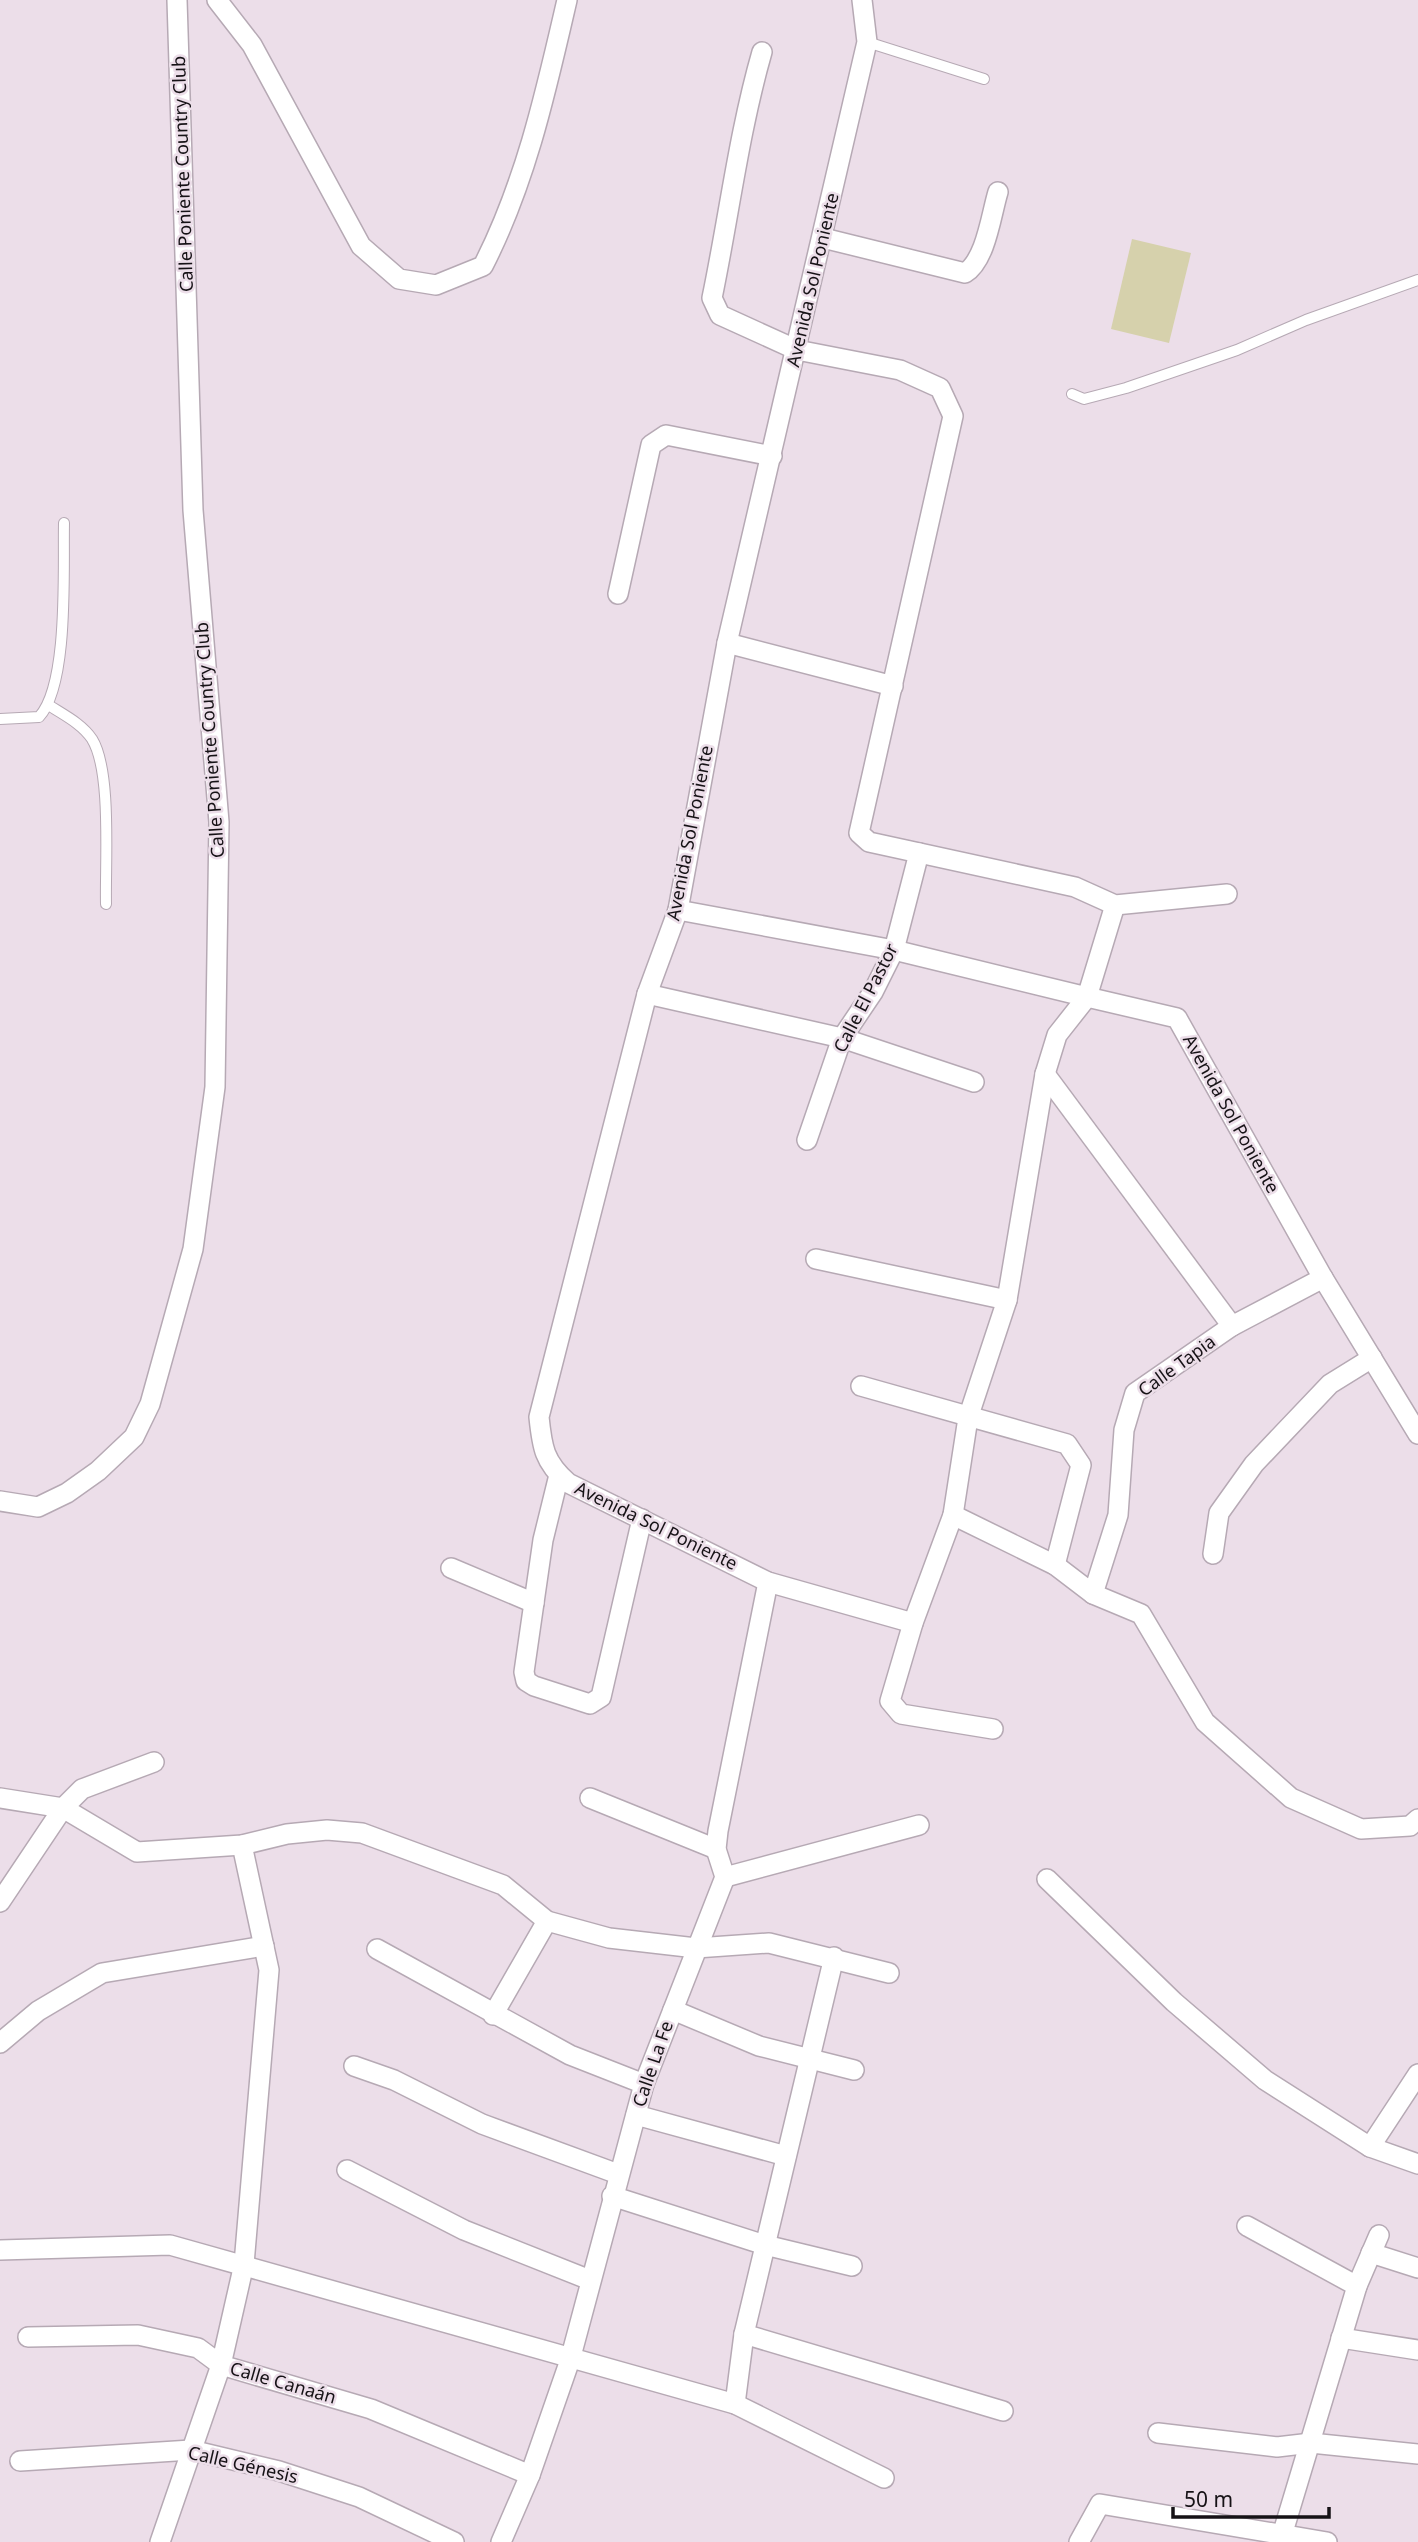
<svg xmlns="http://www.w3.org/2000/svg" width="1418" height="2542" viewBox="0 0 1418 2542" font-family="'Noto Sans',sans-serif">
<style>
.pitch{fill:#d6d1ac}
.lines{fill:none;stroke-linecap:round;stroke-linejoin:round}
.lane-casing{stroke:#b6a9b4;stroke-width:12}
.street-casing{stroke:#b6a9b4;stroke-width:22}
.lane{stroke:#fff;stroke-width:10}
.street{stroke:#fff;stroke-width:19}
.labels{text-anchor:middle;stroke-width:5;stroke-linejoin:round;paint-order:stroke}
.street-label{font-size:18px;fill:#161216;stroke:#ecdee9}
</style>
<rect width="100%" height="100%" fill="#ecdee9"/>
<polygon class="pitch" points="1132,239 1191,253 1169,343 1111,329"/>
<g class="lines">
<defs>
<g id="lane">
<polyline points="867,42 984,79"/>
<polyline points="1072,394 1084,399 1126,388 1237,350 1306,320 1418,280"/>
<path d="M50,706C64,715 82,724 92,739C112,771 105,864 106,904"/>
<path d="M0,719L39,717C69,685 63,569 64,523"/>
</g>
<g id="street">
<path d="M217,0L252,45L361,246L399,279L436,285L483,266C526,182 546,91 567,0"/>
<path d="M862,0L867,42L727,643L678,910L647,994L539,1417C542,1447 544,1462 568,1483L768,1582L913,1623L953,1515L968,1418L1007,1300L1045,1074L1057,1035L1087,997L1177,1018L1323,1278L1418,1434"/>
<path d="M762,52C739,132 729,216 712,298L720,315L797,350L900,370L940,388L953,416L859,833L869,842L1075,887L1115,905L1227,894"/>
<path d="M823,238L965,273C986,260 991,215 998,192"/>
<polyline points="618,594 651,445 666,435 772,456"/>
<polyline points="727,643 893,686"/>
<polyline points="678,910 894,950 1087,997 1115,905"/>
<polyline points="647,994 842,1038 974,1082"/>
<polyline points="1045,1074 1232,1326"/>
<polyline points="807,1140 842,1038 873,992 894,950 919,853"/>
<polyline points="816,1259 1007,1300"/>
<polyline points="861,1386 1067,1444 1081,1465 1055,1565"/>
<polyline points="559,1475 543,1540 524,1672 526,1681 534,1686 590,1704 601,1697 642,1519"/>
<polyline points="0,1501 38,1507 67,1493 98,1471 134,1437 150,1404 193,1249 215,1087 219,822 193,510 177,0"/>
<polyline points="953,1515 1055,1565 1093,1594 1141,1614 1205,1722 1291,1798 1361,1829 1410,1826 1418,1819"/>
<polyline points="1213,1554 1219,1513 1254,1464 1330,1384 1372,1358"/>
<polyline points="451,1568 534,1603"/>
<polyline points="1093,1594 1118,1515 1124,1430 1135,1393 1232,1326 1323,1278"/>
<polyline points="913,1623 890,1701 901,1714 993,1729"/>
<polyline points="0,1798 63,1808 137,1852 242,1845 287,1834 327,1830 362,1833 503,1885 547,1921 609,1938 696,1948 769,1943 889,1973"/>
<polyline points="590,1798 716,1849"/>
<polyline points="725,1877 919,1825"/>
<polyline points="1047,1879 1174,2002 1265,2080 1370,2147 1418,2074"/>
<polyline points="0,1902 63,1808 82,1789 154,1762"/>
<polyline points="377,1949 570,2055 644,2084"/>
<polyline points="673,2010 759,2046 854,2070"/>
<polyline points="493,2015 547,1921"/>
<polyline points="0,2043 38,2011 102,1973 264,1946"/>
<polyline points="354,2066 394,2080 482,2124 618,2174"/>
<polyline points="636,2115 786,2156"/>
<polyline points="1370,2147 1418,2164"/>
<polyline points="347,2170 464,2230 590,2280"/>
<polyline points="612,2196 765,2245 852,2266"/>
<polyline points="1247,2226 1357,2286"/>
<polyline points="0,2250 170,2245 735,2404 884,2478"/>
<polyline points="1371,2253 1418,2268"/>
<polyline points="744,2334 1003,2411"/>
<polyline points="28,2337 138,2335 198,2348 221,2365 371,2409 530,2475"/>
<polyline points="1341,2338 1418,2350"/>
<polyline points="735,2404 744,2334 834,1957"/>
<polyline points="1158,2433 1277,2447 1311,2443 1418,2454"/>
<polyline points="20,2461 191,2450 279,2471 359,2497 454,2542"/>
<polyline points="160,2542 221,2365 244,2264 269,1970 242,1845"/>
<polyline points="501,2542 530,2475 570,2360 644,2084 725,1877 716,1849 718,1831 768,1582"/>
<polyline points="1079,2542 1100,2504 1327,2542"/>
<polyline points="1280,2542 1357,2286 1379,2235"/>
</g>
</defs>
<use href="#lane" class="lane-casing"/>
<use href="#street" class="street-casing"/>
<use href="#lane" class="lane"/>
<use href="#street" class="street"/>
</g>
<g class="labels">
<g class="street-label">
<text transform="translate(183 174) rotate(-92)" y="6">Calle Poniente Country Club</text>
<text transform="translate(813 280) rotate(-77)" y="6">Avenida Sol Poniente</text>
<text transform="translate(210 740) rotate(-94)" y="6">Calle Poniente Country Club</text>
<text transform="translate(690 833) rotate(-79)" y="6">Avenida Sol Poniente</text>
<text transform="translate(866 998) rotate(-63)" y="6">Calle El Pastor</text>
<text transform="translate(1231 1114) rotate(61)" y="6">Avenida Sol Poniente</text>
<text transform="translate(1177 1366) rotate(-36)" y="6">Calle Tapia</text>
<text transform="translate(656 1526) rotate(26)" y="6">Avenida Sol Poniente</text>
<text transform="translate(653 2064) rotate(-71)" y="6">Calle La Fe</text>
<text transform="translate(283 2383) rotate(16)" y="6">Calle Canaán</text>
<text transform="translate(243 2465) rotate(13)" y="6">Calle Génesis</text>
</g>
</g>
<path d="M1173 2507v10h156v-10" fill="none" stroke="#161216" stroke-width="3.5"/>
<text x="1184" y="2507" font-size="21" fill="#161216" stroke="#ecdee9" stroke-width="5" paint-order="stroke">50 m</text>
</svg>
